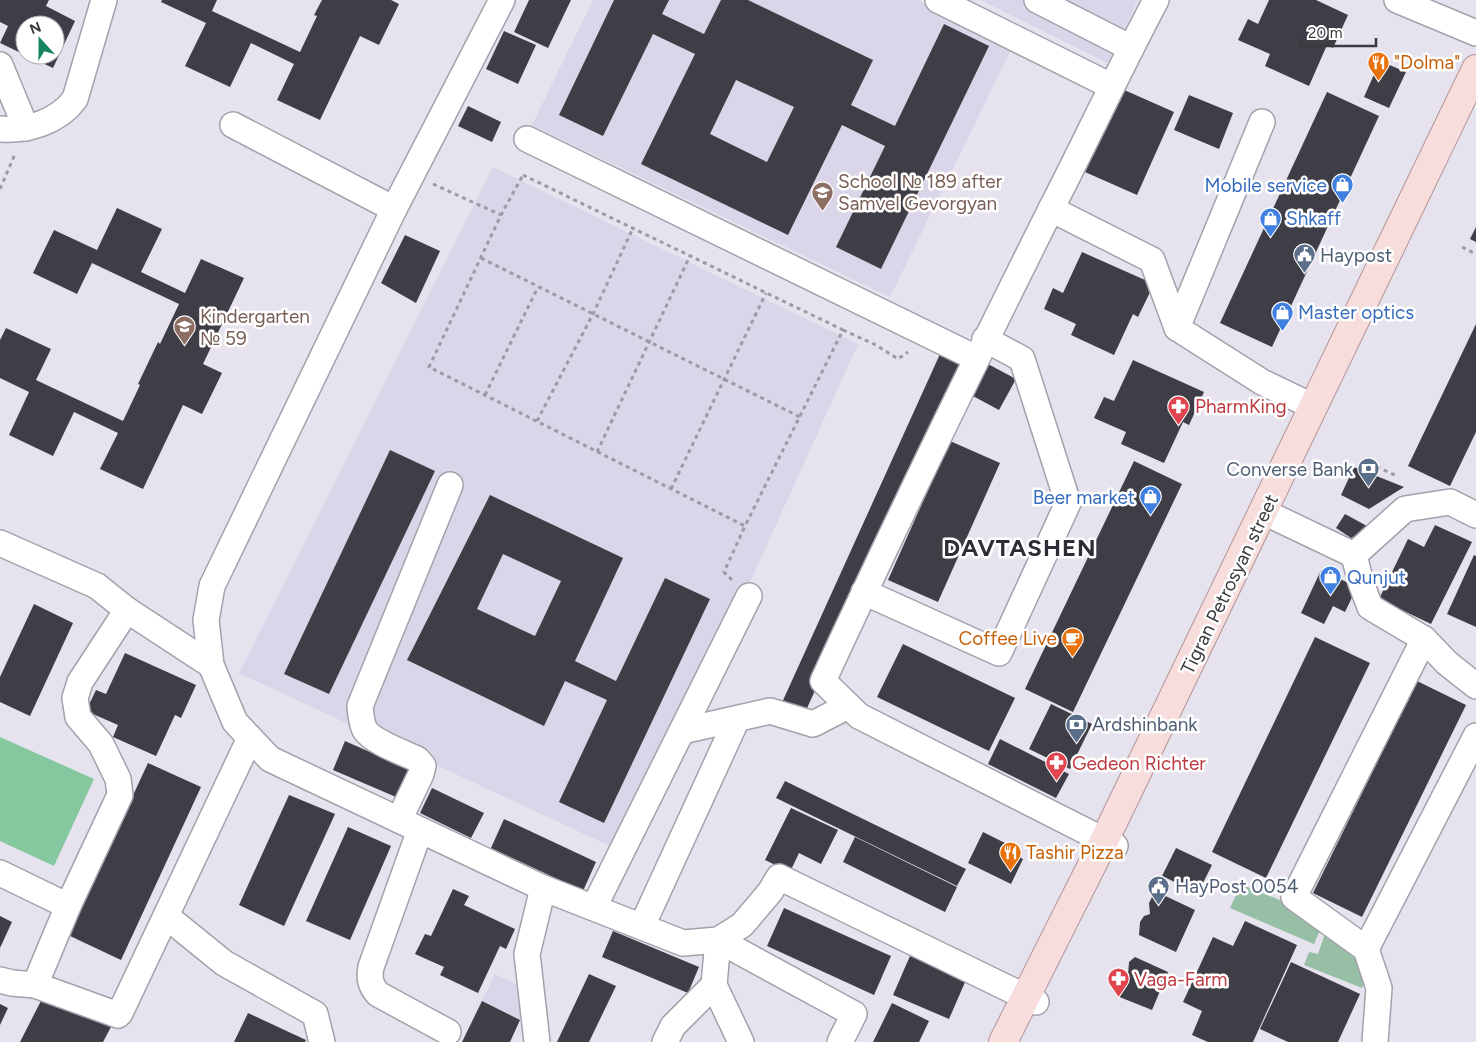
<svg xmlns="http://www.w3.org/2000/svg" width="1476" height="1042" viewBox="0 0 1476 1042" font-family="Figtree,sans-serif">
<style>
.built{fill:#dad5e8}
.green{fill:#97bfa5}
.forest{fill:#85c79e}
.building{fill:#3f3d46;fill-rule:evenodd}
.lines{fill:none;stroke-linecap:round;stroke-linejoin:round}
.minor-casing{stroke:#a4a1ac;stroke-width:28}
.major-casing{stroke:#b29595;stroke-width:30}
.path{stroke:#9c9aa3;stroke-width:3;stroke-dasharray:4 4;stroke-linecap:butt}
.minor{stroke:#fff;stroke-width:25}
.major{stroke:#f7dddc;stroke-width:28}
.labels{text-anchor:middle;stroke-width:5;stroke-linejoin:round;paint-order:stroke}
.food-label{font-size:19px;fill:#c56008;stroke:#fff;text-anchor:start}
.education-label{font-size:19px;fill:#785e54;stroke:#fff;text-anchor:start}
.shop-label{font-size:19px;fill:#366cbe;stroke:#fff;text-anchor:start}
.service-label{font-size:19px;fill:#4e5e75;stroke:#fff;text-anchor:start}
.health-label{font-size:19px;fill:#be3a42;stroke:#fff;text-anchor:start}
.street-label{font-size:19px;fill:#3b3a3e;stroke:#fff}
.district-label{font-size:24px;font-weight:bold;letter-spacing:1px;fill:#2e2c34;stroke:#fff}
</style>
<rect width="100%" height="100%" fill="#e6e3ef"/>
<g class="built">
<polygon points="593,0 918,0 1013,46 890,297 532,125"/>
<polygon points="980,0 1138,0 1108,63"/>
<polygon points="493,167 858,344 627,854 239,673"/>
<polygon points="495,974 534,993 520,1020 482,1001"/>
</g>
<g class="green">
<polygon points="1241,884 1325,919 1314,944 1230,908"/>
<polygon points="1329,922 1370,970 1362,988 1304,965 1309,952 1318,954"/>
</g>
<polygon class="forest" points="0,737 94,779 54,866 0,841"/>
<g class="building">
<polygon points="0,0 49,0 46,6 75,21 53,68 25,55 55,55 55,25 25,25 25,55 0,43 8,26 0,22"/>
<polygon points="162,0 217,0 212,11 300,52 317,16 314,15 322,0 391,0 399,4 379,45 360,36 320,120 277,100 294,64 251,43 230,87 185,66 206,23 161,2"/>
<polygon points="529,0 571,0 548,48 514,32"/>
<path d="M614,0H669L662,14L704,34L721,0H748L873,60L851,105L895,126L944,24L989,46L881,269L836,247L885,146L842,125L788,235L641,164L695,54L653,34L603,136L559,115ZM736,80L794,107L767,162L710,134Z"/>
<polygon points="1269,0 1316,0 1348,15 1333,48 1327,45 1309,86 1265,66 1270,54 1238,40 1248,19 1258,24"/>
<polygon points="504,31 536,45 518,84 486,69"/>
<polygon points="1380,61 1406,72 1389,108 1364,97"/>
<polygon points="1122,89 1174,112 1137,195 1085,172"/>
<polygon points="1327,92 1379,116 1272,347 1220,323"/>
<polygon points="1189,95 1233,113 1219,149 1174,130"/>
<polygon points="468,106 501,122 492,142 458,126"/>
<polygon points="117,208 162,229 141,272 185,293 201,259 244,278 203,364 222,373 202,414 183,405 143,489 100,469 118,433 74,412 53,456 9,435 29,392 0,378 0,340 6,328 51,349 36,380 123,421 140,385 138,384 158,342 160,344 179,304 92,263 77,294 33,273 54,230 97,250"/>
<polygon points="1476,227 1476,242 1470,239"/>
<polygon points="405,235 440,251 416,303 381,283"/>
<polygon points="1082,252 1154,284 1138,317 1133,314 1114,355 1071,335 1076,324 1044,309 1053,288 1063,293"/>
<polygon points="1476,324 1476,432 1450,486 1408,466"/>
<polygon points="940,354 963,364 803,717 780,707"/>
<polygon points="1133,360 1204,392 1189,425 1183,422 1164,463 1121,444 1126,432 1094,418 1104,397 1114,401"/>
<polygon points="988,364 1016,379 999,410 971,395"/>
<polygon points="950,441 1000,463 938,602 888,580"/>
<polygon points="390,450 435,471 329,694 284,674"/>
<polygon points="1134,461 1182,484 1073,712 1025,689"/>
<polygon points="1354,467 1404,487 1369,509 1341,495"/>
<path d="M490,495L623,558L575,661L616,681L665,578L710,599L604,823L559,802L607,700L565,681L544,726L407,660ZM503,554L561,581L535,636L477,609Z"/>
<polygon points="1345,514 1367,526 1360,534 1351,538 1336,528"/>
<polygon points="1435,525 1472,542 1431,624 1379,599 1408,539 1424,547"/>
<polygon points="1474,555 1476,556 1476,627 1447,614"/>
<polygon points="1321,570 1357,587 1345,612 1333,606 1324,624 1301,613"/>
<polygon points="34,604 73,623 30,716 0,702 0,677"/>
<polygon points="1315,637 1370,663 1266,878 1212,852"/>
<polygon points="903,644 1015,698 989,751 877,697"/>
<polygon points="125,653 196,685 181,718 175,715 156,756 113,737 118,725 86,711 96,690 106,694"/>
<polygon points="1417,681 1466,705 1362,917 1313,893"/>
<polygon points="1051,704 1092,724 1070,769 1029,749"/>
<polygon points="1000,739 1069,774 1056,798 988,764"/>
<polygon points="345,741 415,772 403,800 333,770"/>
<polygon points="148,763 201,787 121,960 68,935"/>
<polygon points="785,781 966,869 957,886 776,798"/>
<polygon points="432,788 484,813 471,838 420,813"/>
<polygon points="289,795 335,814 284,926 239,905"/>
<polygon points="791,808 838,830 821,864 799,853 790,872 765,860"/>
<polygon points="504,819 596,862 583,891 491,848"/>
<polygon points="348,827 391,846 350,940 306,921"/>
<polygon points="983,832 1017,849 1015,855 1023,859 1011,884 968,863"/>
<polygon points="855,837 957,887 945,912 843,862"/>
<polygon points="1176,848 1212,865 1198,893 1162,876"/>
<polygon points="453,889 469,896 464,905 515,929 506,949 500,946 478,993 440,975 444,967 415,954 425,934 431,936"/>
<polygon points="1157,892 1195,910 1176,952 1139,935 1140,922 1144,916 1150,914 1149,903 1152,897"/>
<polygon points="784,908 891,956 874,995 767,946"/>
<polygon points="0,916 12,922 0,948"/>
<polygon points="1245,921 1297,945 1253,1042 1208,1042 1192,1035 1202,1011 1183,1002 1213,937 1233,946"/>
<polygon points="613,931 699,967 688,993 602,957"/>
<polygon points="910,956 966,980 949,1019 893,995"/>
<polygon points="1135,957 1168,972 1152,1010 1117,996 1118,983 1122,977 1128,975 1129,962"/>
<polygon points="1291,962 1360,994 1338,1042 1288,1042 1260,1029"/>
<polygon points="589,974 616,986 589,1042 557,1042"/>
<polygon points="45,993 112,1025 103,1042 20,1042"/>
<polygon points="482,1001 520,1020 510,1042 462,1042"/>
<polygon points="892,1003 929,1021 919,1042 873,1042"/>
<polygon points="0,1004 8,1008 0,1025"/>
<polygon points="248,1013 306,1040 305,1042 234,1042"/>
</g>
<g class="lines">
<defs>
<g id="minor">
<polyline points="502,0 394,209 212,586 206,620 211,665 235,722 270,759 543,888 683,943 718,940 742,925 770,892 779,877 1036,1002"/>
<polyline points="938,0 1111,86"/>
<polyline points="1037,0 1131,48"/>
<polyline points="1397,0 1476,33"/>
<polyline points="0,65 26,128"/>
<polyline points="233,125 394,209"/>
<path d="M0,129C28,131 58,122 75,99L104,0"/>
<polyline points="527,139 976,358"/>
<polyline points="1051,209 1152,260 1177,328 1262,382 1314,407"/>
<polyline points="1177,328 1262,122"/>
<polyline points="1264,512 1354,555"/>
<polyline points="0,543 97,586 127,610 211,665"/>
<polyline points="1354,555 1361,583 1370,607 1424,639 1447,663 1476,686"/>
<polyline points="1354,555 1405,509 1450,502 1476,515"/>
<polyline points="864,592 999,653 1068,503 1022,359 985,339"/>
<polyline points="682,731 770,711 813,724 848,706"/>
<path d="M399,820L421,774L423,766L417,759C404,753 373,742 365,730C361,723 361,714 360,706L450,485"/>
<path d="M420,830L371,967C369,978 370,985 378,994L448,1032"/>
<path d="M1115,846L859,716L823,681C896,523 972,367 1050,211C1086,141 1119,70 1156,0"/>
<polyline points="0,873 68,906 35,985 118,1015 120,1013 250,738"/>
<polyline points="68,906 120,795 118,779 101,744 78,717 75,698 80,682 127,610"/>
<polyline points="594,907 749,596"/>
<polyline points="166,916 224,963 315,1014 322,1042"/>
<polyline points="642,926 737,719"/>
<polyline points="1366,949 1476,736"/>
<polyline points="0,980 12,983 35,985"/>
<polyline points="537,1042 527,954 543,888"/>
<polyline points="665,1042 673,1026 714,985"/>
<polyline points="741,1042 714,985 718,940 854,1014 840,1042"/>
<polyline points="1375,1042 1379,988 1366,949 1294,897 1424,639"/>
</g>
<polyline id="major" points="1003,1042 1104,841 1476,69"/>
</defs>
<use href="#minor" class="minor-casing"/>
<use href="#major" class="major-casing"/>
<g class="path">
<polygon points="523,175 843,330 745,526 429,367 501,215"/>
<polyline points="433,184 501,215"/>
<polyline points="0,189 15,154"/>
<polyline points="1462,247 1476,254"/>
<polyline points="481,258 800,417"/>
<polyline points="843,330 876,345 898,359 908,352"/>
<polyline points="485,395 538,287"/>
<polyline points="537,421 593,314 633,228"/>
<polyline points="597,452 690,256"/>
<polyline points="1362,460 1397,476"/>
<polyline points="671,489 766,293"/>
<polyline points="732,580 724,572 745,526"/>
</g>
<use href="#minor" class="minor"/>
<use href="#major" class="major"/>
</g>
<defs>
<symbol id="restaurant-pin" viewBox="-11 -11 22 30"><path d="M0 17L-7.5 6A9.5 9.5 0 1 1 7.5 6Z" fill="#e8710a" stroke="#fff"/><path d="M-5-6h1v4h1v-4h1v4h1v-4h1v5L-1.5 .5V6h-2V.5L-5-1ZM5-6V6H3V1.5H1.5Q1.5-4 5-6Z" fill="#fff"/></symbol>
<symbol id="shop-pin" viewBox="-11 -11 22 30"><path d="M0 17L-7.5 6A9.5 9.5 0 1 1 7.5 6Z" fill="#3f7fe0" stroke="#fff"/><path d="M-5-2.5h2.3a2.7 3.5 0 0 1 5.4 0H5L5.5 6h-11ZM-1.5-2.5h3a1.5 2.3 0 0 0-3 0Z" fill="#fff"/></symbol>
<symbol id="school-pin" viewBox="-11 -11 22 30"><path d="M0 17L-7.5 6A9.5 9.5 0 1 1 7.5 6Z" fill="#8d6e63" stroke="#fff"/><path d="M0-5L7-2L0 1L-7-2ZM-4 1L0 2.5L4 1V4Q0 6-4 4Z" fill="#fff"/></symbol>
<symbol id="civic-pin" viewBox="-11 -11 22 30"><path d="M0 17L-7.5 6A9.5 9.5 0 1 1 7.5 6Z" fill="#5c6f8a" stroke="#fff"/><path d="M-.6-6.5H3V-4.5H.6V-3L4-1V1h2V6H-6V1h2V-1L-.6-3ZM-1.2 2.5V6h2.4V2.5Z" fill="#fff"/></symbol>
<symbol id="pharmacy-pin" viewBox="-11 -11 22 30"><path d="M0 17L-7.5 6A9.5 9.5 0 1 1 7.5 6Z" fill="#e0444e" stroke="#fff"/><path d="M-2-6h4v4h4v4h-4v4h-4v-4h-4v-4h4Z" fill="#fff"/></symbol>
<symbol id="bank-pin" viewBox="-11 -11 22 30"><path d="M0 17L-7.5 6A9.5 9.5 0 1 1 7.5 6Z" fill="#5c6f8a" stroke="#fff"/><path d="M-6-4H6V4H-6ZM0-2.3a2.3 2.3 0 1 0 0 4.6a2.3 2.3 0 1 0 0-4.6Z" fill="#fff"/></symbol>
<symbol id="cafe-pin" viewBox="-11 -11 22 30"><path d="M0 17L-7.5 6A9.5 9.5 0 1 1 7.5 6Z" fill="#e8710a" stroke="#fff"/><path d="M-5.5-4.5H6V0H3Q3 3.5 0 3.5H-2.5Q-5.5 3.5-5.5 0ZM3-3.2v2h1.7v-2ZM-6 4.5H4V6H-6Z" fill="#fff"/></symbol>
</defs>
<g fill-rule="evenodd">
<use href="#restaurant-pin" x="1366" y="50" width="25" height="34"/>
<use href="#shop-pin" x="1330" y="172" width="25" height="34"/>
<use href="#school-pin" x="810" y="180" width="25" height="34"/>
<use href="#shop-pin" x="1258" y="206" width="25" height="34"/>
<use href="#civic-pin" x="1292" y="242" width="25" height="34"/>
<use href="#shop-pin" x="1270" y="300" width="25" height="34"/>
<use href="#school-pin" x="172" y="314" width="25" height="34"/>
<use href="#pharmacy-pin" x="1166" y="394" width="25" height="34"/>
<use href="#bank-pin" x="1356" y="456" width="25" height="34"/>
<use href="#shop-pin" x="1138" y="484" width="25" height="34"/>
<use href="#shop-pin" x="1318" y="564" width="25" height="34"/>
<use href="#cafe-pin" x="1060" y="626" width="25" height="34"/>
<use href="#bank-pin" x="1064" y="712" width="25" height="34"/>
<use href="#pharmacy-pin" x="1044" y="750" width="25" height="34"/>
<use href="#restaurant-pin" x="998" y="840" width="25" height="34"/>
<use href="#civic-pin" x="1146" y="874" width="25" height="34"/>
<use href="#pharmacy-pin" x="1106" y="966" width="25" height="34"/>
</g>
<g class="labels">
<g class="food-label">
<text x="1394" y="69">"Dolma"</text>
<text x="1057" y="645" text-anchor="end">Coffee Live</text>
<text x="1026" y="859">Tashir Pizza</text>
</g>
<g class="education-label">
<text x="838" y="188">School № 189 after<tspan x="838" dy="22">Samvel Gevorgyan</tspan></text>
<text x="200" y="323">Kindergarten<tspan x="200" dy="22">№ 59</tspan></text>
</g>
<g class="shop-label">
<text x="1327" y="192" text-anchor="end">Mobile service</text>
<text x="1286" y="225">Shkaff</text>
<text x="1298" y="319">Master optics</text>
<text x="1135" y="504" text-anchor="end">Beer market</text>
<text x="1347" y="584">Qunjut</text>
</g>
<g class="service-label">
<text x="1320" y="262">Haypost</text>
<text x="1353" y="476" text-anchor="end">Converse Bank</text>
<text x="1092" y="731">Ardshinbank</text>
<text x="1175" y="893">HayPost 0054</text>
</g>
<g class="health-label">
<text x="1195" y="413">PharmKing</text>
<text x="1072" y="770">Gedeon Richter</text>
<text x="1134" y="986">Vaga-Farm</text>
</g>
<g class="street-label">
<text transform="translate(1229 584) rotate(-64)" y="7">Tigran Petrosyan street</text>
</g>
<g class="district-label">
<text x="1020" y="556">DAVTASHEN</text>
</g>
</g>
<g transform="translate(40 40) rotate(339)"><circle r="24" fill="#ffffff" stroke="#b1b0b2"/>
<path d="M0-4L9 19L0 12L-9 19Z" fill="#168461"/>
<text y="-8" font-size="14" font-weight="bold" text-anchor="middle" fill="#3b3a3e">N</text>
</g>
<path d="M1301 38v8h75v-8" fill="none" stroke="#3b3a3e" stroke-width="2.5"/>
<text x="1308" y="38" font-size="15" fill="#3b3a3e" stroke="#ffffff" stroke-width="4" paint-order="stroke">20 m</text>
</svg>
